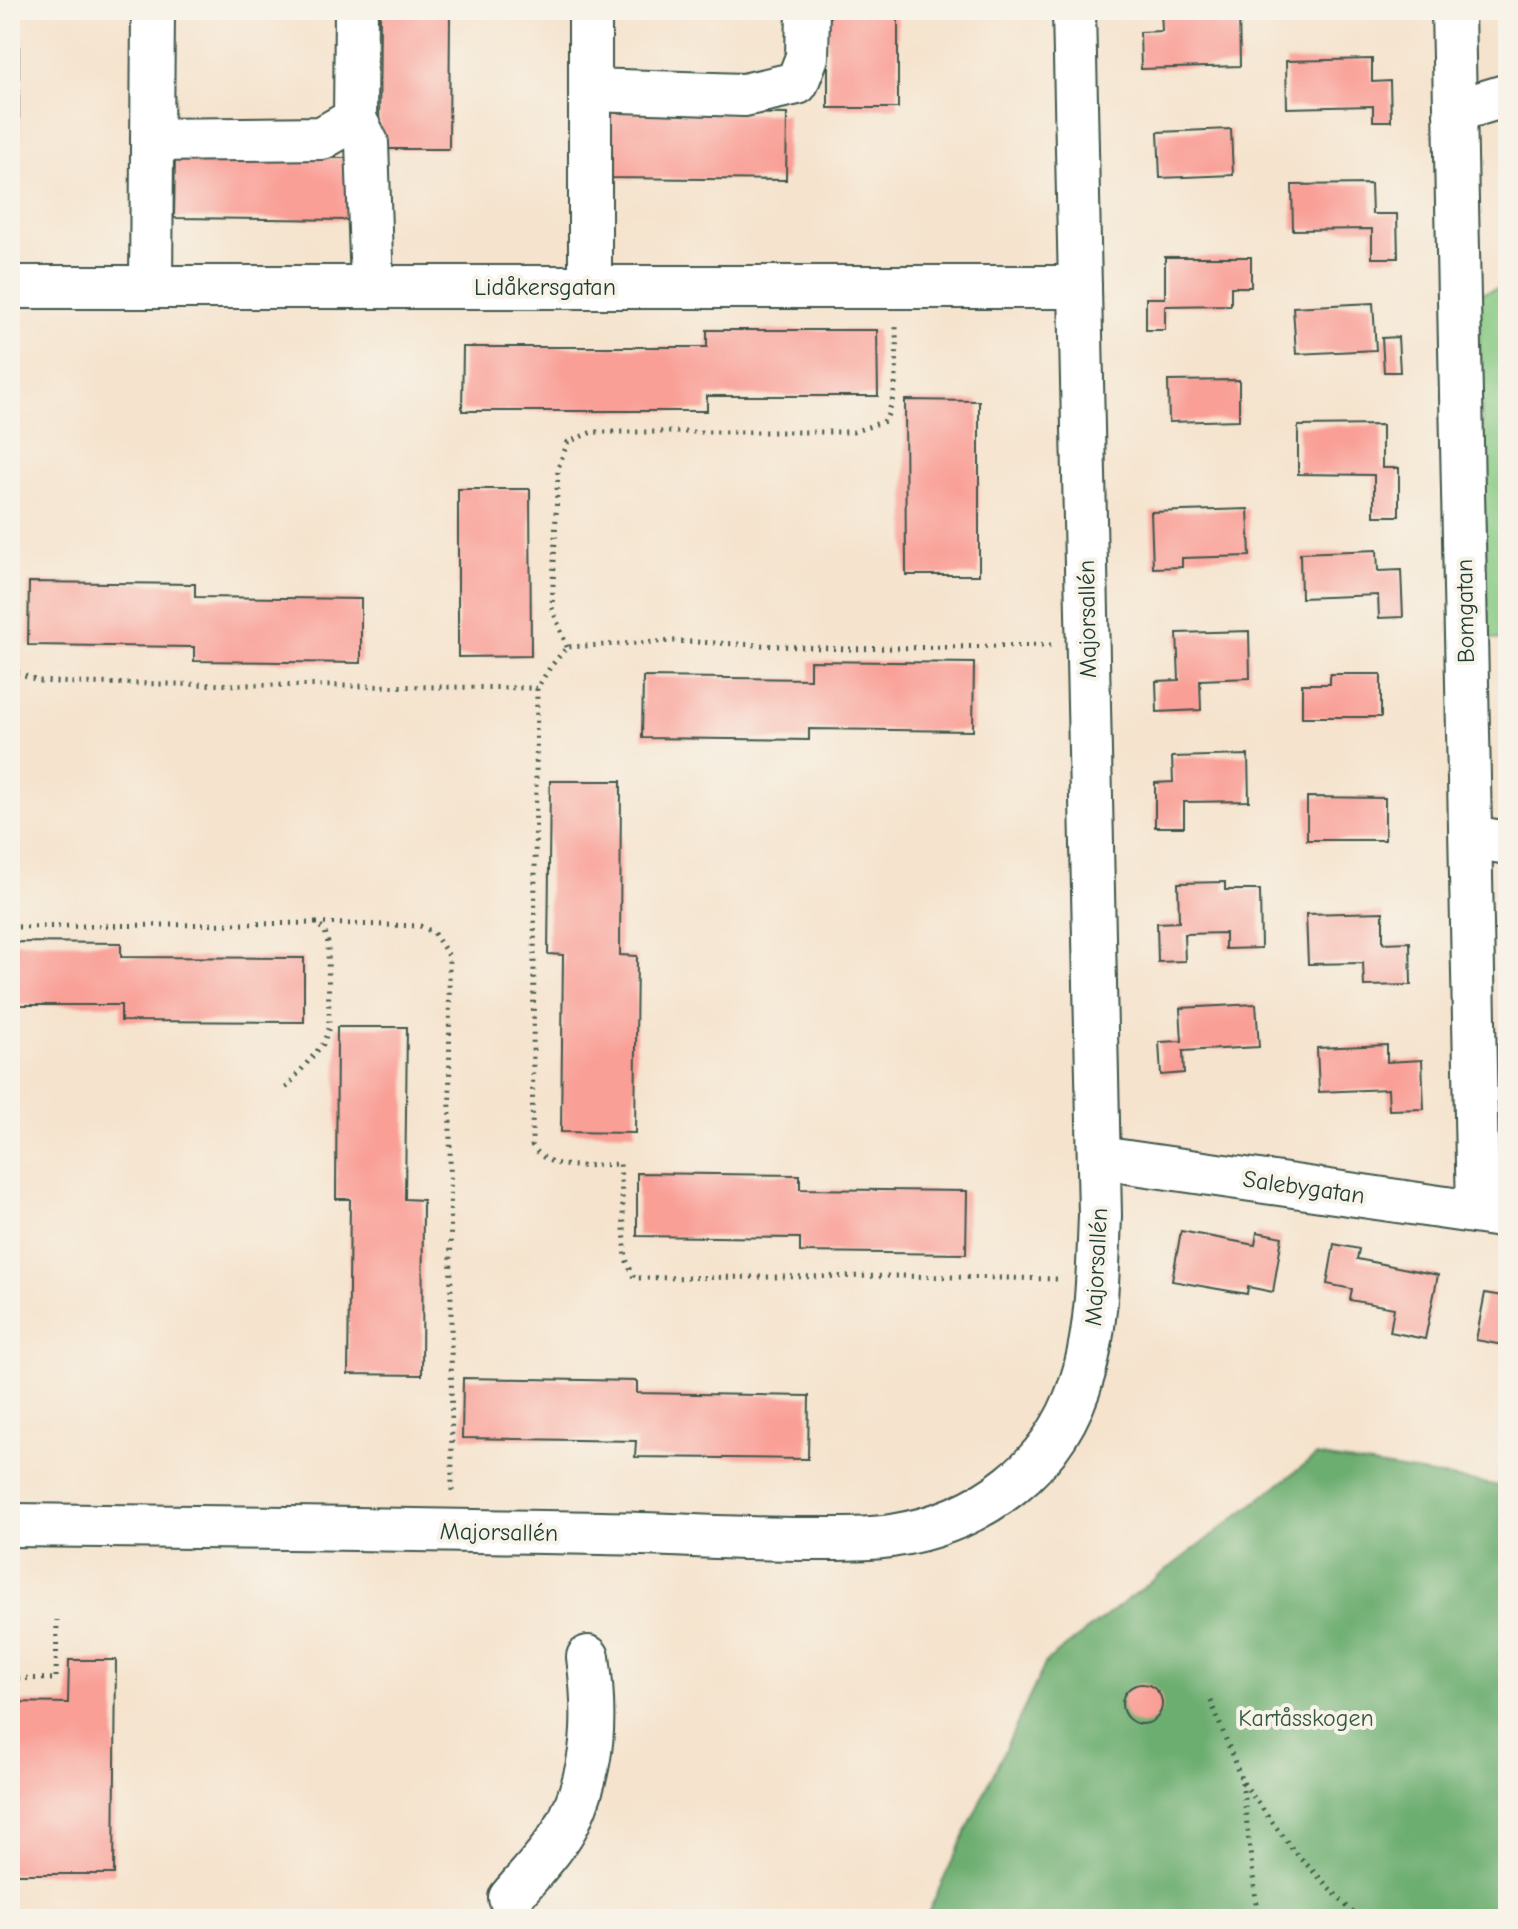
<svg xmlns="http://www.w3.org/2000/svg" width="1518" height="1929" viewBox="0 0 1518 1929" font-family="'Comic Neue',sans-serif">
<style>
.green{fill:#86c982;stroke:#52835b;stroke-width:2}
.forest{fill:#6cad70;stroke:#467552;stroke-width:2}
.building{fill:#f99f96}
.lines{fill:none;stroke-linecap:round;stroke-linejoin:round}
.minor-casing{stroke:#3f564b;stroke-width:46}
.path{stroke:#3f564b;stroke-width:5;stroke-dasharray:2 6;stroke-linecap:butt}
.minor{stroke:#fff;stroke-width:42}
.labels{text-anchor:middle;stroke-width:8;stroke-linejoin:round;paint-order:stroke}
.street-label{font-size:24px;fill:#1f3d34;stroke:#f7f3e8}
.park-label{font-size:24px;fill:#345944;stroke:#f7f3e8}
</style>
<rect width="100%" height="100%" fill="#f7f3e8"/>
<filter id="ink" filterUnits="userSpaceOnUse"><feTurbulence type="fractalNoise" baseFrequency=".0125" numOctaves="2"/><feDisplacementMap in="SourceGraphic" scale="16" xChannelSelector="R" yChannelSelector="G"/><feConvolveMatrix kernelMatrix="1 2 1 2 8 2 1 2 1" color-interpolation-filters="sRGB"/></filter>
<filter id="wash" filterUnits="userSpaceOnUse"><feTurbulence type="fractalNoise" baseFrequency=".006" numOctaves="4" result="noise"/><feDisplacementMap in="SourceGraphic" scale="32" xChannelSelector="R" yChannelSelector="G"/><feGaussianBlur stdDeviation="1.8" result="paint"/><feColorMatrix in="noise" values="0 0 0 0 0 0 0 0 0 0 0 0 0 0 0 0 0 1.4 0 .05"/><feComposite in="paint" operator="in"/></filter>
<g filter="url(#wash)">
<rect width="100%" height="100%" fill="#f5e3cd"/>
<polygon class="green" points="1508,285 1508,641 1486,638 1479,294"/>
<polygon class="forest" points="1316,1456 1508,1487 1508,1919 925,1919 1046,1662"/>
<g id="blocks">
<g class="building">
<rect x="10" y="10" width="9" height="139"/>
<polygon points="380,10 450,10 449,149 379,149"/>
<rect x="828" y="10" width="70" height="98"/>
<polygon points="1161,10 1239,10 1240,66 1141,69 1140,32 1162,31"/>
<polygon points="1372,59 1372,82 1390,81 1391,121 1373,121 1373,106 1287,108 1286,61"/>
<polygon points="610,112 787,114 786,180 610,178"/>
<polygon points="1231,129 1233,175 1160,178 1158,132"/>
<polygon points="175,157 351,158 350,220 174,218"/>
<polygon points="1371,184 1372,214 1397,214 1398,258 1372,258 1372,229 1293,230 1292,185"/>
<polygon points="1165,257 1251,257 1251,287 1231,287 1231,305 1165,306 1165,330 1146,330 1146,298 1165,298"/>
<polygon points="1373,303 1376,350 1296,354 1293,307"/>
<polygon points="707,330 877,330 878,396 707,396 707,411 462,411 463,347 707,347"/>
<polygon points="1398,337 1400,372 1384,372 1382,338"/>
<polygon points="1239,380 1239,420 1169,422 1168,381"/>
<polygon points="905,400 979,401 979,575 906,575"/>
<polygon points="1382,425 1382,468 1399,468 1399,516 1374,516 1374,475 1298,474 1298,426"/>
<polygon points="458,489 530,489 531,656 458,657"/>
<polygon points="1248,509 1250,556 1182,558 1182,567 1153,568 1151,512"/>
<polygon points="1377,550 1378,571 1401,570 1403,617 1379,618 1378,595 1301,598 1300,553"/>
<polygon points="29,582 195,584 195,597 361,599 361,663 194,661 194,647 28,645"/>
<polygon points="1249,631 1250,678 1200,680 1201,710 1157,712 1156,681 1179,680 1177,633"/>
<polygon points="810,661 974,663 973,731 809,729 809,740 642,738 643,677 810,679"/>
<polygon points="1330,674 1381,674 1381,717 1302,717 1302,684 1330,684"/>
<polygon points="1248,755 1249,801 1184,802 1184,827 1155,827 1155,783 1173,782 1172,757"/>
<polygon points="550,781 621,781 620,955 637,956 635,1133 561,1132 563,955 548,954"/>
<polygon points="1307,797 1385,798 1385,840 1307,840"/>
<polygon points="1225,882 1225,890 1260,890 1261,948 1225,949 1225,933 1184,934 1185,961 1158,962 1157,923 1179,922 1178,883"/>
<polygon points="1383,912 1383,943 1410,942 1411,985 1364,986 1363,963 1308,964 1306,914"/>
<polygon points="10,942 121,943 121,957 304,958 304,1022 121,1021 121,1005 10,1005"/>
<polygon points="1256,1004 1259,1047 1183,1051 1184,1073 1161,1075 1159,1042 1182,1041 1180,1008"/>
<polygon points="337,1027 407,1027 405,1199 423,1200 422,1375 348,1374 350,1199 336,1199"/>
<polygon points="1387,1045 1387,1062 1422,1060 1424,1109 1389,1110 1388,1089 1319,1092 1317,1048"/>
<polygon points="637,1173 800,1175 800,1189 967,1191 966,1254 800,1252 800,1238 637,1236"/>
<polygon points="1181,1231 1255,1245 1257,1232 1282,1237 1273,1292 1248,1287 1247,1294 1172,1281"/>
<polygon points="1334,1244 1359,1249 1357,1259 1438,1275 1425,1339 1390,1332 1394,1308 1350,1300 1352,1289 1327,1284"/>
<polygon points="1485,1293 1508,1297 1508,1346 1476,1340"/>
<polygon points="463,1378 637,1381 637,1393 809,1396 808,1459 635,1457 636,1441 462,1438"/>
<polygon points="69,1660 116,1660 114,1874 10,1874 10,1702 68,1703"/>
<circle cx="1142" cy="1704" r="20"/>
</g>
</g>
</g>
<g filter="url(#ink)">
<use href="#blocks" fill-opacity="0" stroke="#3f564b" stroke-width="2"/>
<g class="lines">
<defs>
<g id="minor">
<polyline points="590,10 590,287"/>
<polyline points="1453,10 1478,1212"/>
<polyline points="590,90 744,95 797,83 807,57 808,10"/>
<polyline points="1455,111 1508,95"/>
<polyline points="355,119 367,143 372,287"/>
<polyline points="152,140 322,138 355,119 356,10"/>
<polyline points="10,287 1080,287"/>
<polyline points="151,287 153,10"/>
<polyline points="1471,837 1508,843"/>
<polyline points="1100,1158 1508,1217"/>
<path d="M10,1525C207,1527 405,1529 602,1533C670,1534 738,1539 806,1539C834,1539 863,1540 891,1536C936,1529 975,1514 1011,1485C1098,1416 1096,1316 1100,1215L1074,10"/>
<path d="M510,1898C529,1875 558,1846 570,1819C595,1764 596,1716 588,1657"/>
</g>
</defs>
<use href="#minor" class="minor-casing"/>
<g class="path">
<path d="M1051,645L846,649L674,641L567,647L551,666L537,688L532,1145C551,1175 590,1164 620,1164L626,1259L634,1278L900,1276L1058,1279"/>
<path d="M567,647L552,608L558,468L568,442L592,432H853L885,421C900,389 896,358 896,323"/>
<polyline points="10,669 39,681 76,683 537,688"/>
<polyline points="316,923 420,926 433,932 449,956 452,1492"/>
<polyline points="10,927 316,923 325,931 328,943 329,1028 323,1044 286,1088"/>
<polyline points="10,1678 56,1679 57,1620"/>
<polyline points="1211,1701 1242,1781 1293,1850 1359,1919"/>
<polyline points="1242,1782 1258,1919"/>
</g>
<use href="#minor" class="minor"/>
</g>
</g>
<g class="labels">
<g class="street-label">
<text x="545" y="295">Lidåkersgatan</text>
<text transform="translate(1465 611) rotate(-91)" y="8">Bomgatan</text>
<text transform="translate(1087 619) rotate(-91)" y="8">Majorsallén</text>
<text transform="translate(1304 1187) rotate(8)" y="8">Salebygatan</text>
<text transform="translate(1096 1267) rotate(-87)" y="8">Majorsallén</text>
<text transform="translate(499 1532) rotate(1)" y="8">Majorsallén</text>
</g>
<g class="park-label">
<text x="1306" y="1726">Kartåsskogen</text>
</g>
</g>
<rect width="1518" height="1929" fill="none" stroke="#f7f3e8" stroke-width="40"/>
</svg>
